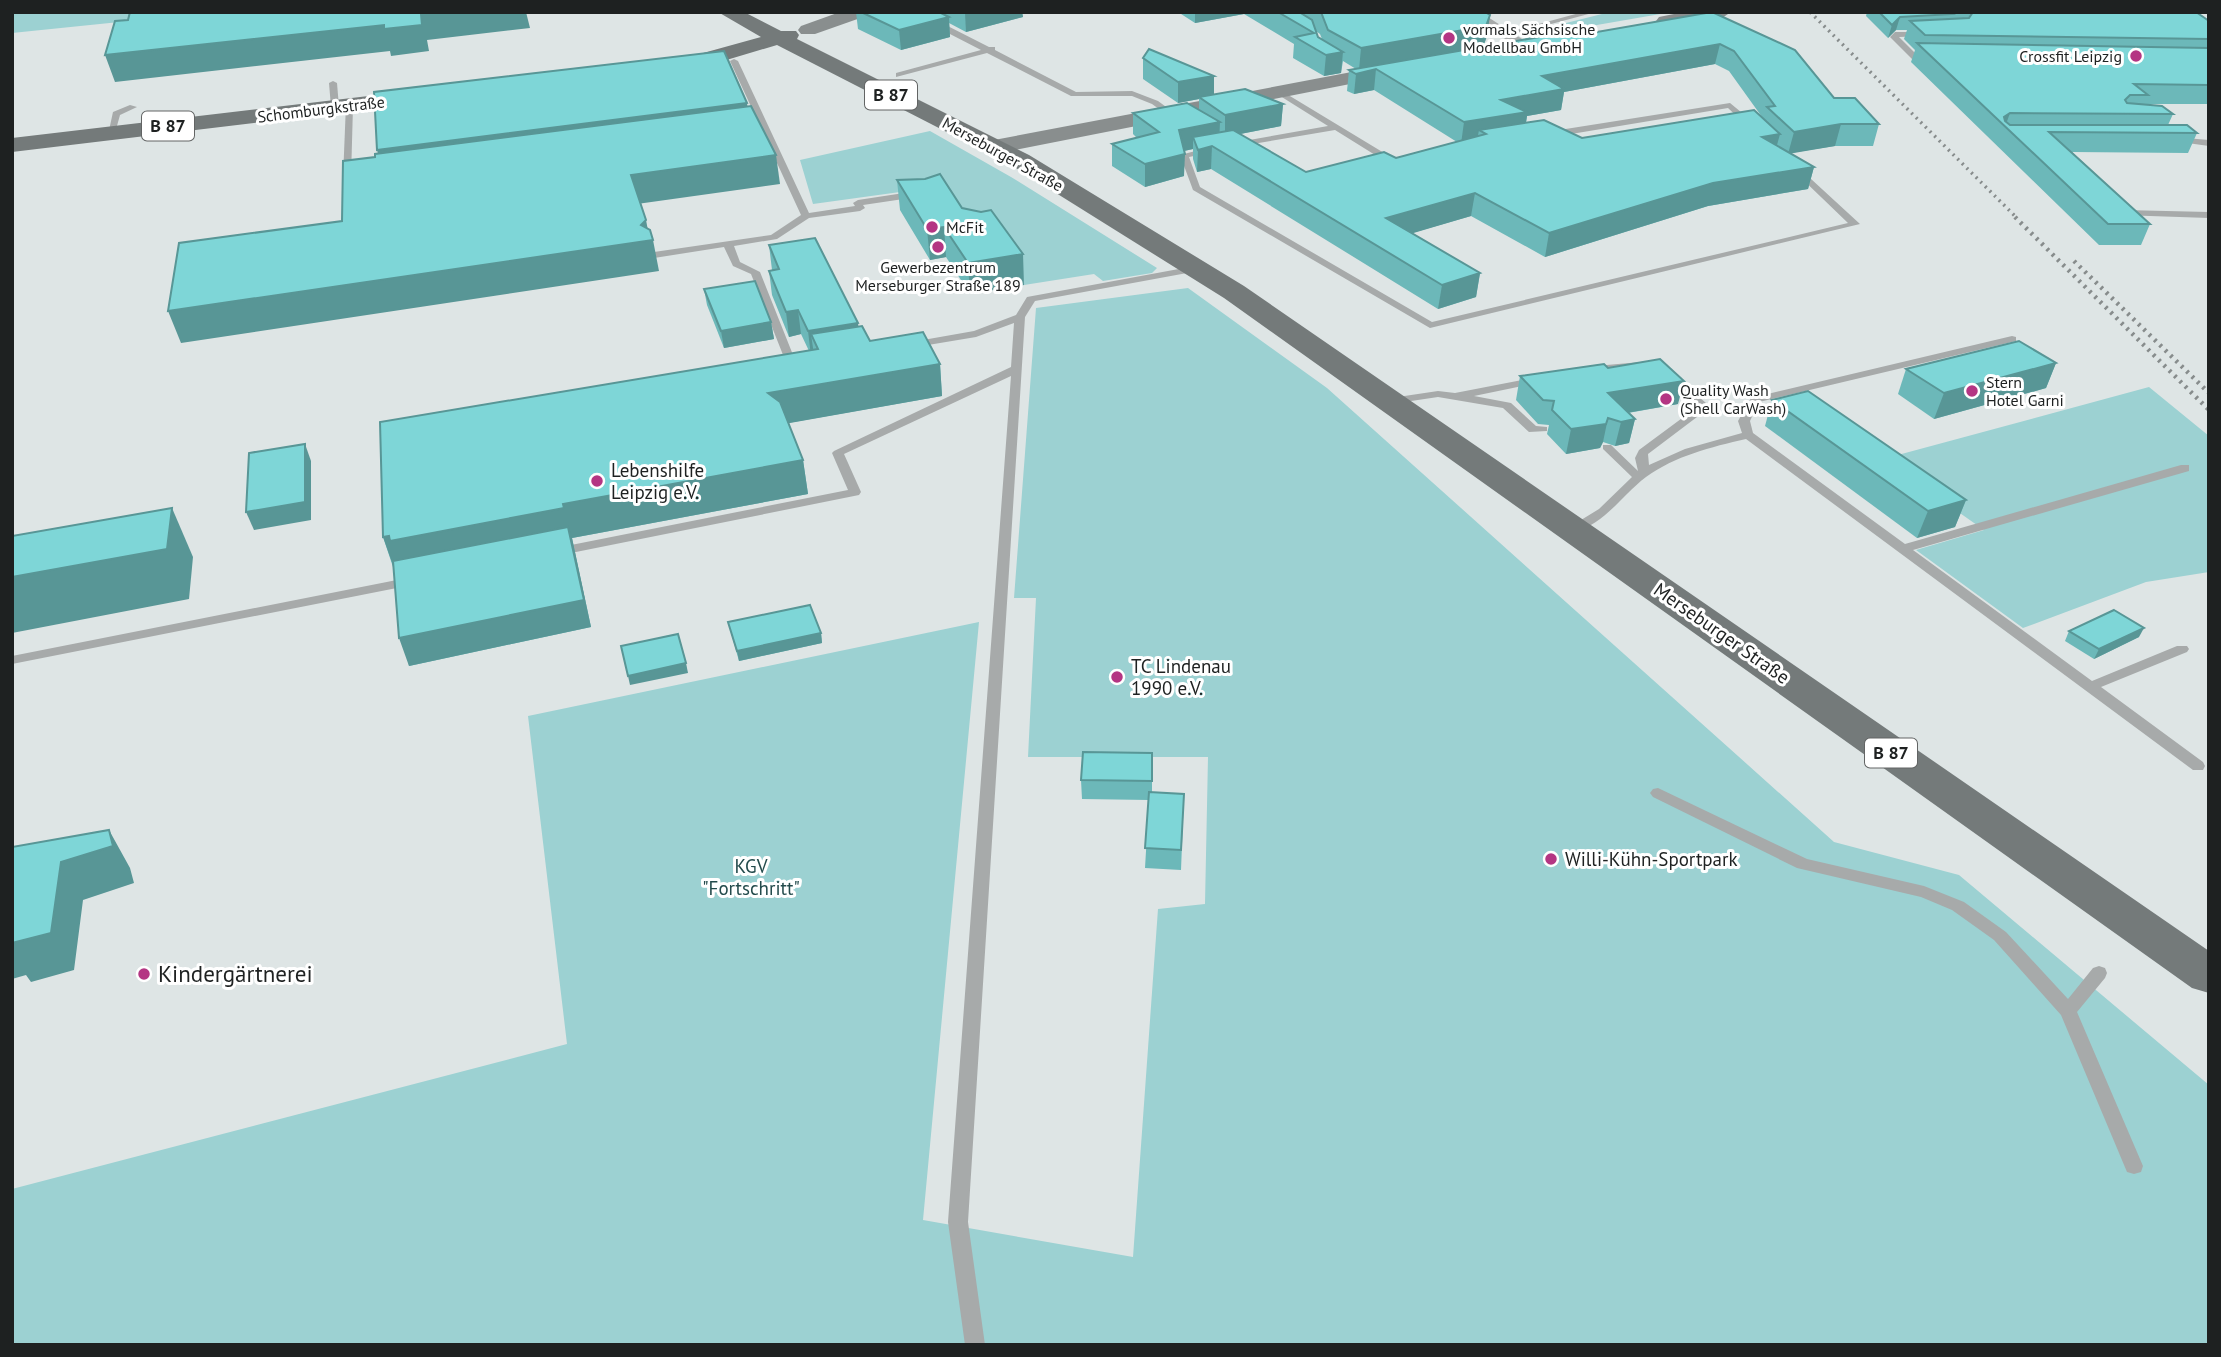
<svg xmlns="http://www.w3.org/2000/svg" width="2221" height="1357" viewBox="0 0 2221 1357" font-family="'PT Sans',sans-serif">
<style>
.green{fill:#9cd1d2}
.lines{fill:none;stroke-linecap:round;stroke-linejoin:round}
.lane{fill:#a7aaaa;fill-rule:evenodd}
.street{fill:#a7aaaa;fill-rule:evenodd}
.secondary{fill:#898e8e;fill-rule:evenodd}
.primary{fill:#747a7a;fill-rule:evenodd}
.rail-far1{stroke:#878c8c;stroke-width:3.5;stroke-dasharray:2 4.5;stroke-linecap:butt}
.rail{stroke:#878c8c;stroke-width:4.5;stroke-dasharray:2.5 5;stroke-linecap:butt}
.wall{fill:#6cb8b9;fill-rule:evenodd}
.shaded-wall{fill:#589696}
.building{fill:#7ed6d7;stroke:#589696;stroke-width:2}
.poi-dot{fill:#b43583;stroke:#fff;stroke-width:2.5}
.labels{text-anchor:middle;stroke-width:6;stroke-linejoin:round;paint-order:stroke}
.far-poi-label{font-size:16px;fill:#1e2121;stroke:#fff;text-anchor:start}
.far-street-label{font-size:16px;fill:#1e2121;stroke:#fff}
.shield{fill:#fff;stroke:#626464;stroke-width:2}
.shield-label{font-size:18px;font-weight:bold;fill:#1e2121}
.poi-label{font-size:19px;fill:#1e2121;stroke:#fff;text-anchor:start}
.street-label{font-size:19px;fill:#1e2121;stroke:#fff}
.park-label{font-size:19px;fill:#234b4c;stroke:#fff}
.near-poi-label{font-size:23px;fill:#1e2121;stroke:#fff;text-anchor:start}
</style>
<rect width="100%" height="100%" fill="#dee5e5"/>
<g class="green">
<polygon points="12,12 217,12 12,33"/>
<polygon points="1610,12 1672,12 1539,35 1526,33"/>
<polygon points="930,131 1011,177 1157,268 1152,273 1103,281 1094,274 1024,285 929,188 813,204 800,160"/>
<polygon points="1188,288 1327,388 1834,842 1959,875 2209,1085 2209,1345 12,1345 12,1189 567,1044 528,716 979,622 923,1220 1133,1257 1158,909 1205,904 1208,757 1028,757 1036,598 1014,598 1036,308"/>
<polygon points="2149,387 2209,436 2209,572 2146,582 2023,628 1916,550 1984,530 1883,459"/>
</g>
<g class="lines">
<g class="lane">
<polygon points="916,12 925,12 924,14 989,47 995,47 995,50 1076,92 1132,91 1158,101 1173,112 1166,114 1152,104 1132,96 1071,96 987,53 896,77 896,73 981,50 915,16"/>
<polygon points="1583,12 1596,12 1506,36 1502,34"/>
<polygon points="1895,32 1928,32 1929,34 1925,36 1899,37 1918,56 1934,58 1934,62 1913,60 1890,37"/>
<polygon points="734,59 738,61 809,213 855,206 853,203 858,200 917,191 922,194 917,197 863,205 865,208 860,211 809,218 777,239 734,246 740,262 760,272 797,365 792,368 787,365 751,274 733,266 724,247 654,258 649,255 654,252 771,235 801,215 730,61"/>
<polygon points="333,81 337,83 339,107 335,109 331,107 329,83"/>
<polygon points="1280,90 1394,159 1395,161 1388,163 1335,130 1235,147 1235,143 1238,142 1328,126 1277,94 1276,92"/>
<polygon points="1730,103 1753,122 1753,126 1747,126 1728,108 1553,137 1549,134 1553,131"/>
<polygon points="346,104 353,106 351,178 347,181 343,178"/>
<polygon points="130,105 137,107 120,115 115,133 108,135 113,112"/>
<polygon points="2177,132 2185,138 2209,140 2209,146 2180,142 2173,135"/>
<polygon points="1211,147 1214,148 1214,152 1189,157 1200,187 1432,322 1848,223 1795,172 1795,168 1798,167 1860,224 1430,328 1193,190 1180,155"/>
<polygon points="2123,210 2209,212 2209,218 2120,215 2118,213"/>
<polygon points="1195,266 1198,267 1198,271 1035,301 1025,317 968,1222 985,1345 965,1345 948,1222 1011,376 844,454 861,492 859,495 556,556 550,552 556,548 848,490 832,453 834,451 1011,367 1014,323 976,337 910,348 905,345 906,343 974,331 1016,315 1027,297"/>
<path d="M2012,336L2016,337V341L1759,402L1750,421L1753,433L1905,544L2181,465H2189V471L1913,550L2092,681L2177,646H2187L2189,649L2187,652L2101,687L2203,762L2205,766L2203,770H2193L1746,439C1711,447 1675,456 1646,477C1621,496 1606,523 1574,532L1568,528L1599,509L1632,477L1603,449V445H1611L1638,471L1635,458L1639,450L1689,413L1694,404L1647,366L1588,372L1583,369L1584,367L1652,361L1660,364L1706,403L1697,417L1648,454L1649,465L1685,449L1742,433L1738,421L1751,398Z"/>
<polygon points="1537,377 1542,380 1541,382 1474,396 1511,403 1536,426 1547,427 1547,431 1529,432 1503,408 1438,397 1391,404 1385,401 1391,398 1438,391 1455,393"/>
<polygon points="412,577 419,581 417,584 12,664 12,656"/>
<polygon points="1658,788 1807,859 1924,886 1964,902 2006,932 2068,999 2093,968 2099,966 2105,968 2107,973 2105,978 2077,1012 2143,1166 2141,1172 2134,1174 2127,1172 2061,1015 1994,940 1952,910 1921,897 1797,868 1653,797 1650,793 1653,789"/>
</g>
<polygon class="street" points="1463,12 1480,12 1533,46 1521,49"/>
<g class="secondary">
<polygon points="840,12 868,12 866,16 815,34 801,34 798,30 801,26"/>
<polygon points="1684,12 1731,12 1722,18 1666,27 1656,21 1659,17"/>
<polygon points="1399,63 1406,65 1409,69 1406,73 994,154 983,147 994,140"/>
</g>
<g class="primary">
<polygon points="718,12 744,12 781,31 796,31 799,35 797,39 1029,155 1244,286 2209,951 2209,993 2192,988 1224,298 1011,165 777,45 683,73 667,73 664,68 667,63 761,37"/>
<polygon points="428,89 436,91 439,96 436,101 12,152 12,138"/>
</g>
<polyline class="rail-far1" points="1810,12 2017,218"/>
<g class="rail">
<polyline points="2015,217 2209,410"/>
<polyline points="2074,261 2209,393"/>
</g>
</g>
<g class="wall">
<polygon points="856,12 1022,12 1023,17 966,32 949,23 950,37 901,50 858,29"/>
<path d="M1178,12H1485L1487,36L1483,47L1574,36L1712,12L1834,98L1879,124L1873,146H1835L1790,153L1814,167L1808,189L1708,206L1545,257L1471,216L1412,233L1480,273L1476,297L1438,309L1211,169L1197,172L1193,159V149L1184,151V176L1145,187L1112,166V144L1137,138L1133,134V113L1199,110V99L1178,103L1143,79V58L1214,95L1283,104L1281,126L1240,134L1306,172L1396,158L1457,142L1374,90L1354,94L1347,91L1349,70L1356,69L1343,61L1341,73L1324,76L1293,58L1294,44L1244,14L1195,23ZM1316,31L1320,34L1322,39L1318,37ZM1715,64L1729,71L1762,117L1582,138L1526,123L1527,116L1561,110L1564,92Z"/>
<polygon points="1867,12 2196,12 2209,21 2209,104 2145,104 2145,105 2173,114 2168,125 2197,133 2188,153 2072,152 2150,224 2141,245 2099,245 1911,62 1915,50 1904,39 1907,30 1896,30 1888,38 1866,16"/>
<polygon points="897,180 962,208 1024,285 970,294 946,257 930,260 900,210"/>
<polygon points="769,245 858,327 870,341 940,364 942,396 788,423 803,460 808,494 572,538 591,627 409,666 393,567 383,537 809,351 801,334 789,337 772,295 769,271 772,270"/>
<polygon points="704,289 771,322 774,339 724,348 707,305"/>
<polygon points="2056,363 2046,388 1934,419 1898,394 1906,369"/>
<polygon points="1608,368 1678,404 1628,413 1635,419 1629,443 1615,446 1603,442 1600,448 1566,454 1547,434 1549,425 1538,424 1516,400 1520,376"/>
<polygon points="1772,400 1966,500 1955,527 1917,538 1765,426"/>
<polygon points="728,622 821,633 822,643 739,661"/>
<polygon points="2069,631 2139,637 2094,659 2065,641"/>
<polygon points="1081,780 1152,781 1152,792 1184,794 1181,870 1145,868 1149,800 1082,799"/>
</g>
<g class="shaded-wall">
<polygon points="437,12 526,12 530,28 427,40 429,51 391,56 390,51 115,82 105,55"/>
<polygon points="967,12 1022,12 1023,17 966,32 965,13"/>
<polygon points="1195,12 1244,12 1244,14 1195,23"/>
<polygon points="1490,15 1487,36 1483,47 1359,70 1361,48"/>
<polygon points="949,17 950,37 901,50 899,30"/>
<polygon points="1900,17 1896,30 1888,38 1892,25"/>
<polygon points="1720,44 1715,64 1564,92 1561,110 1527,116 1524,134 1486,134 1479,130 1477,141 1461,144 1464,122 1542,76"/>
<polygon points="1343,52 1341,73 1324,76 1326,55"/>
<polygon points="1376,69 1374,90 1354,94 1356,74"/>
<polygon points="1214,76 1214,97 1199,97 1199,99 1178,103 1178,82"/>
<polygon points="747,103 750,125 383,172 377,150"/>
<polygon points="1283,104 1281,126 1225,137 1225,115"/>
<polygon points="2010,113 2005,127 2004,117"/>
<polygon points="1220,122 1219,143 1193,137 1193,149 1179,152 1179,130"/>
<polygon points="1841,124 1835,146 1788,154 1794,132"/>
<polygon points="1780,134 1774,156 1762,137"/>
<polygon points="1212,146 1211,169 1197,172 1198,150"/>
<polygon points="1185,154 1184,176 1145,187 1145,164"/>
<polygon points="776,155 780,184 637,204 631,175"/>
<polygon points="1814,167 1808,189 1708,206 1545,257 1549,233 1713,183"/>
<polygon points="1475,193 1471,216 1383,242 1386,218"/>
<polygon points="646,220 650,241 653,240 659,271 181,343 168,311 641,225"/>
<polygon points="944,227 946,257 930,260 927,229"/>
<polygon points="1023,254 1024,285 970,294 968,263"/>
<polygon points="1480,273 1476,297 1438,309 1442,285"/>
<polygon points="798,310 801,334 789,337 786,312"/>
<polygon points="771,322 774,339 724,348 721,331"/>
<polygon points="858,323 861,347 811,334 814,355 811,356 808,331"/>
<polygon points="2056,363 2046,388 1934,419 1944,393"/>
<polygon points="940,364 942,396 773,426 768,393"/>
<polygon points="1684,381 1678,404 1603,417 1608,393"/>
<polygon points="1608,418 1603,442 1600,448 1566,454 1571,429"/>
<polygon points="1635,419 1629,443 1615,446 1621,422"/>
<polygon points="305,444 311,461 311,520 254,530 246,512"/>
<polygon points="803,460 808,494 572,538 591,627 409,666 399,638 395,571 383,537"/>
<polygon points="1966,500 1955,527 1917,538 1928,511"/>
<polygon points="172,508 193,557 189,599 12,633 12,577"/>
<polygon points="2144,628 2139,637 2094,659 2099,649"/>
<polygon points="821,633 822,643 739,661 737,651"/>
<polygon points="686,663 688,673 630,685 628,676"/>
<polygon points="109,830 130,868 134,883 83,900 74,970 31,982 26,975 12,979 12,943 61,862"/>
</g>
<g class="building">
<polygon points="130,12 437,12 421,14 422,25 384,29 384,25 105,55 115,21 128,20"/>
<polygon points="861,12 939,12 949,17 899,30"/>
<polygon points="1278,12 1299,12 1312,20 1318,37 1343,52 1326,55 1295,37 1314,33"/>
<polygon points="1321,12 1485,12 1490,15 1486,26 1361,48 1328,30"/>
<polygon points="1712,12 1795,50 1834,98 1855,98 1879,124 1841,124 1794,132 1767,107 1775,106 1734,51 1720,44 1542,76 1564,89 1501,100 1527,112 1464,122 1376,69 1356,74 1349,70 1568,32 1574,36"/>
<polygon points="1879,12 1950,12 1953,14 1900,17 1892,25"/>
<polygon points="1973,12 2196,12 2209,21 2209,39 1925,35 1910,21 1969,18"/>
<polygon points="1917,43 2209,48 2209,85 2134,84 2148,95 2130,95 2125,100 2127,103 2162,106 2173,114 2010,113 2004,117 2005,121 2010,125 2187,125 2197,133 2049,132 2150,224 2108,224"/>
<polygon points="1149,49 1214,76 1178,82 1143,58"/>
<polygon points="724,51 747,103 377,150 374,92"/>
<polygon points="1245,89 1283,104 1225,115 1199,97"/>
<polygon points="1187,103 1220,122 1179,130 1185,154 1145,164 1112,144 1159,132 1133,113"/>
<polygon points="751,106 776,155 631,175 646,220 641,225 650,230 653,240 168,311 179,243 342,221 343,161 375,157 375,154"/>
<polygon points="1754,110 1780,134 1762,137 1814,167 1713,183 1549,233 1475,193 1386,218 1480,273 1442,285 1212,146 1198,150 1193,137 1233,130 1306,172 1384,152 1396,158 1486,134 1479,130 1544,120 1582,138"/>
<polygon points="940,174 962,208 981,212 991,210 1023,254 968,263 944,227 927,229 897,180 925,179"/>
<polygon points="815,238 858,323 808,331 798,310 786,312 769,271 779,269 769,245"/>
<polygon points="755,281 771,322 721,331 704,289"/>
<polygon points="862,326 870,341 923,332 940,364 768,393 780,402 803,460 563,504 564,508 390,541 389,536 383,537 380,422 818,349 811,334"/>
<polygon points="2019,341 2056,363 1944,393 1906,369"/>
<polygon points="1660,359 1684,381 1608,393 1635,419 1621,422 1608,418 1606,424 1571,429 1552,410 1554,401 1543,400 1520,376 1604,364 1608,368"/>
<polygon points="1808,391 1966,500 1928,511 1772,400"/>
<polygon points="305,444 305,502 246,512 249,453"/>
<polygon points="172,508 167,549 12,577 12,536"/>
<polygon points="568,527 584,600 399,638 393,561"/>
<polygon points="810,605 821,633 737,651 728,622"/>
<polygon points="2114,610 2144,628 2099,649 2069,631"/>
<polygon points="678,634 686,663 628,676 621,646"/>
<polygon points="1083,752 1152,753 1152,781 1081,780"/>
<polygon points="1149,792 1184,794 1181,850 1145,848"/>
<polygon points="109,830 113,846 61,862 51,933 12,943 12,847"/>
</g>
<g class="poi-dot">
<circle cx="1449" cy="38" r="7"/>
<circle cx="2136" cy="56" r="7"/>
<circle cx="932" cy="227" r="7"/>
<circle cx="938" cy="247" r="7"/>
<circle cx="1972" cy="391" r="7"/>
<circle cx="1666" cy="399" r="7"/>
<circle cx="597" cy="481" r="7"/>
<circle cx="1117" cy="677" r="7"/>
<circle cx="1551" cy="859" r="7"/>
<circle cx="144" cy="974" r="7"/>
</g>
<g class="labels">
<g class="far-poi-label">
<text x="1463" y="35">vormals Sächsische<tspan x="1463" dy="18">Modellbau GmbH</tspan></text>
<text x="2122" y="62" text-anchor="end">Crossfit Leipzig</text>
<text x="946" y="233">McFit</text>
<text x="938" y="273" text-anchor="middle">Gewerbezentrum<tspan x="938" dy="18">Merseburger Straße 189</tspan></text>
<text x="1986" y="388">Stern<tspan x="1986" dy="18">Hotel Garni</tspan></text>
<text x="1680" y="396">Quality Wash<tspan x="1680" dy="18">(Shell CarWash)</tspan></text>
</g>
<g class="far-street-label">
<text transform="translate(321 109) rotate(-7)" y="6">Schomburgkstraße</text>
<text transform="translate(1003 154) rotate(29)" y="6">Merseburger Straße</text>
</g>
<g class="shield">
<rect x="865" y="80.5" width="52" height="29" rx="5"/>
<rect x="142" y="111.5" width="52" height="29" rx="5"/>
<rect x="1865" y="738.5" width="52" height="29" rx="5"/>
</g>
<g class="shield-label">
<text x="891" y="101">B 87</text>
<text x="168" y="132">B 87</text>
<text x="1891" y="759">B 87</text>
</g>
<g class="poi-label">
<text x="611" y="477">Lebenshilfe<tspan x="611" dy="22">Leipzig e.V.</tspan></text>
<text x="1131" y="673">TC Lindenau<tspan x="1131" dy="22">1990 e.V.</tspan></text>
<text x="1565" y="866">Willi-Kühn-Sportpark</text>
</g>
<g class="street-label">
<text transform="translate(1722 633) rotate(35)" y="7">Merseburger Straße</text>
</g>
<g class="park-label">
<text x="751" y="873">KGV<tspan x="751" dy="22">"Fortschritt"</tspan></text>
</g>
<g class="near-poi-label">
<text x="158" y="982">Kindergärtnerei</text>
</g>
</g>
<rect width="2221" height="1357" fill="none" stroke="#1e2121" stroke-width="28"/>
</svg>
